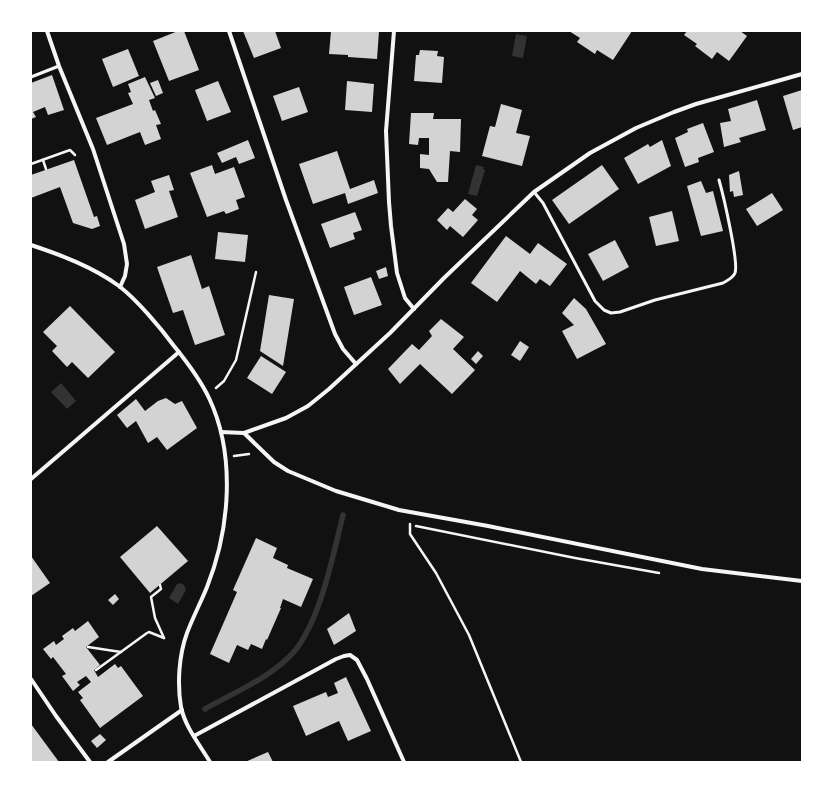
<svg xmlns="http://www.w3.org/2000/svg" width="833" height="793" viewBox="0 0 833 793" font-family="Manrope,sans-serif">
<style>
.water{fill:#333}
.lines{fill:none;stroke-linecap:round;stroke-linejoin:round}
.stream{stroke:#333;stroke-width:5.5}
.building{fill:#d3d3d3}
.path{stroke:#f5f5f5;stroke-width:2.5}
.service{stroke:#f5f5f5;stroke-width:3}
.minor{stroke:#f5f5f5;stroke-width:4}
</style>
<rect width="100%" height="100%" fill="#111"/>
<g class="water">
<polygon points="516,34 527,36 523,58 512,56"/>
<polygon points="476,165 484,167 483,169 485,170 477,196 468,194"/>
<polygon points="61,383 76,401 67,409 51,392"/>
<polygon points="180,583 184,585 186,590 178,604 169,598 177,584"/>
</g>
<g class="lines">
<path class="stream" d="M205,709C233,693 265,680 288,658C319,630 333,555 343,515"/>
</g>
<g class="building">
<polygon points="178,31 184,31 199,70 169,81 153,41"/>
<polygon points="243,31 275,31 281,48 254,58"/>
<polygon points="331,31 351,32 351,31 379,31 377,59 348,57 348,55 329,54"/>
<polygon points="569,31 632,31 613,60 597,50 595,54 577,42 580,38"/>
<polygon points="687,31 740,31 747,36 729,61 717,52 712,59 695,46 697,44 684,35"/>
<polygon points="128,49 139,76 113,87 102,59"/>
<polygon points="420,50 438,51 437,56 444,57 442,83 414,81 416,55 419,55"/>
<polygon points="52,75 64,110 48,115 45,107 33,112 36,117 31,119 31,83"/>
<polygon points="145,77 155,98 149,100 153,111 155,110 161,124 156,125 161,139 145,145 140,132 107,145 96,118 133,104 128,93 131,92 128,84"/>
<polygon points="158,80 163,93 156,96 150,83"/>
<polygon points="218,81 231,112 207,121 195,90"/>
<polygon points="347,81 374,84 372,112 345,110"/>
<polygon points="299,87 308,112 282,121 273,96"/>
<polygon points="802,90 802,127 793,130 783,96"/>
<polygon points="757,100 766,130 739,138 741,142 724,147 720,123 731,121 728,109"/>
<polygon points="501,104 522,110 516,133 530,136 522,166 482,156 490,126 495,127"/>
<polygon points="411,113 434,113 433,119 461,119 460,152 450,151 448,182 437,182 429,169 420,168 420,154 429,155 429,138 419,138 418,145 409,144"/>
<polygon points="703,123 714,152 698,158 699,162 685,167 675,138 688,132 687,129"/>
<polygon points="248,140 255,158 239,164 236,157 222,163 217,153"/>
<polygon points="662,140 671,166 638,184 624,158 648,144 650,147"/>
<polygon points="337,151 350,189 374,180 378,193 348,204 345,193 313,204 299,164"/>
<polygon points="74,160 94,217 97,216 100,226 92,229 73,223 60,187 31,198 31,175"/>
<polygon points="212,165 215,174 234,167 245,197 236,200 239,209 226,214 224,211 207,217 190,173"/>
<polygon points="602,165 619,189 569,224 552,200"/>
<polygon points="739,171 743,195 734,197 733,191 730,192 729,175"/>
<polygon points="169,175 174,190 169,191 178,217 145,229 135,200 155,192 151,181"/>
<polygon points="701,181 706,193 713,191 723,231 701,236 687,186"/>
<polygon points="772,193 783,210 757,226 746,209"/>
<polygon points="465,199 477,209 472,215 478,220 463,237 450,226 447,230 437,220 448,208 453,212"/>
<polygon points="672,211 679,241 656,246 649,217"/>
<polygon points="355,212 362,230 353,233 355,239 330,248 321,224"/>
<polygon points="218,232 248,235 245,262 215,259"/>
<polygon points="506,236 530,254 538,243 567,264 550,286 540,279 536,284 520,271 497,302 471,283"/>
<polygon points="615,240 629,267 603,281 588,254"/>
<polygon points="191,255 202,289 209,286 225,335 195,345 183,310 173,313 157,267"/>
<polygon points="386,267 388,276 379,279 376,271"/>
<polygon points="371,277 382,305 354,315 344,287"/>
<polygon points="269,295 294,299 283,366 260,351"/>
<polygon points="574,298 586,309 606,344 577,359 562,331 574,325 562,313"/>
<polygon points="70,306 115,352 88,378 72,362 67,367 52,351 57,346 43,332"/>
<polygon points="441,319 464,337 453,349 475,370 452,394 420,364 400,384 388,369 412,344 419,350 432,336 429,331"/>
<polygon points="520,341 529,347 520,361 511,355"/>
<polygon points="478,351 483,356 476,364 471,359"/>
<polygon points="261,356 286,372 272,394 247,378"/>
<polygon points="166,398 175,404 182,401 197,428 167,450 157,437 148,443 136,421 127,428 117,415 136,399 145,411 158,401"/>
<polygon points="157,526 188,561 150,593 120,557"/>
<polygon points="256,538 277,548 273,558 288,565 287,568 313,579 301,607 283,599 280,608 281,608 267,640 266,639 262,649 251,644 248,650 237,645 229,663 210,654 237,592 233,590"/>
<polygon points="31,556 50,583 31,596"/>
<polygon points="115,594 119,599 113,605 108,600"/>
<polygon points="349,613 356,631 334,645 327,629"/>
<polygon points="88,621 99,637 86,647 100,665 94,670 98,677 115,664 118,668 121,666 143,696 100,728 80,700 83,698 78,692 91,682 86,676 77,682 80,685 73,691 62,676 66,674 53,657 51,659 43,649 54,641 56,645 64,639 62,636 73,628 75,631"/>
<polygon points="346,677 371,731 348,741 339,721 306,736 293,706 326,692 328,697 338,693 334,683"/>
<polygon points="31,724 59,762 31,762"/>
<polygon points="100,734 106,740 97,748 91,741"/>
<polygon points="268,752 273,762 245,762"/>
</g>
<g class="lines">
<g class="path">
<polyline points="43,160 46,169"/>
<polyline points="31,164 70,150 75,155"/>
<polyline points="216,388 224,381 236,360 256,272"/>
<polyline points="234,456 249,454"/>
<polyline points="410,524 410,534 436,573 469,635 521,762"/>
<polyline points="416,526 575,558 659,573"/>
<polyline points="160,585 161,589 151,597 155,618 164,638"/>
<polyline points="88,647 121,652"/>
<polyline points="96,670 147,633 149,632 164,638"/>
</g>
<g class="service">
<polyline points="31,77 59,66"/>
<path d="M534,192L543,203L595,301L604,310L611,313L620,312L655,300L723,283C728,280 733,278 735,273C739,262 723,194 719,180"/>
</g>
<g class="minor">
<polyline points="47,31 59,66 93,149 124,244 127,264 125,276 120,287"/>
<polyline points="229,31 286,200 335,334 343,349 356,364"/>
<polyline points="394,31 386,131 389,202 391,226 397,273 405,298 414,309"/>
<path d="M31,245C61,255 93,267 119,286C137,300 160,327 174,346C187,362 200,379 209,398C236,455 230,529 207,587C201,602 193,617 187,633C179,655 177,683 181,707C185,727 200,745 210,762"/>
<polyline points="221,432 244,433 286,418 308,406 329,389 390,333 444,278 534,192 590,153 636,128 674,112 696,104 802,74"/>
<polyline points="244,433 274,462 288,471 336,491 399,510 488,526 702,569 802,581"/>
<polyline points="31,479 179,352"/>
<polyline points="31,679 56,716 90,762"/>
<polyline points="194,736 336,659 344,656 350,655 357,660 367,679 404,762"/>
<polyline points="108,762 182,710"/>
</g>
</g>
<rect width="833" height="793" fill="none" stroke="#ffffff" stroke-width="64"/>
</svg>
